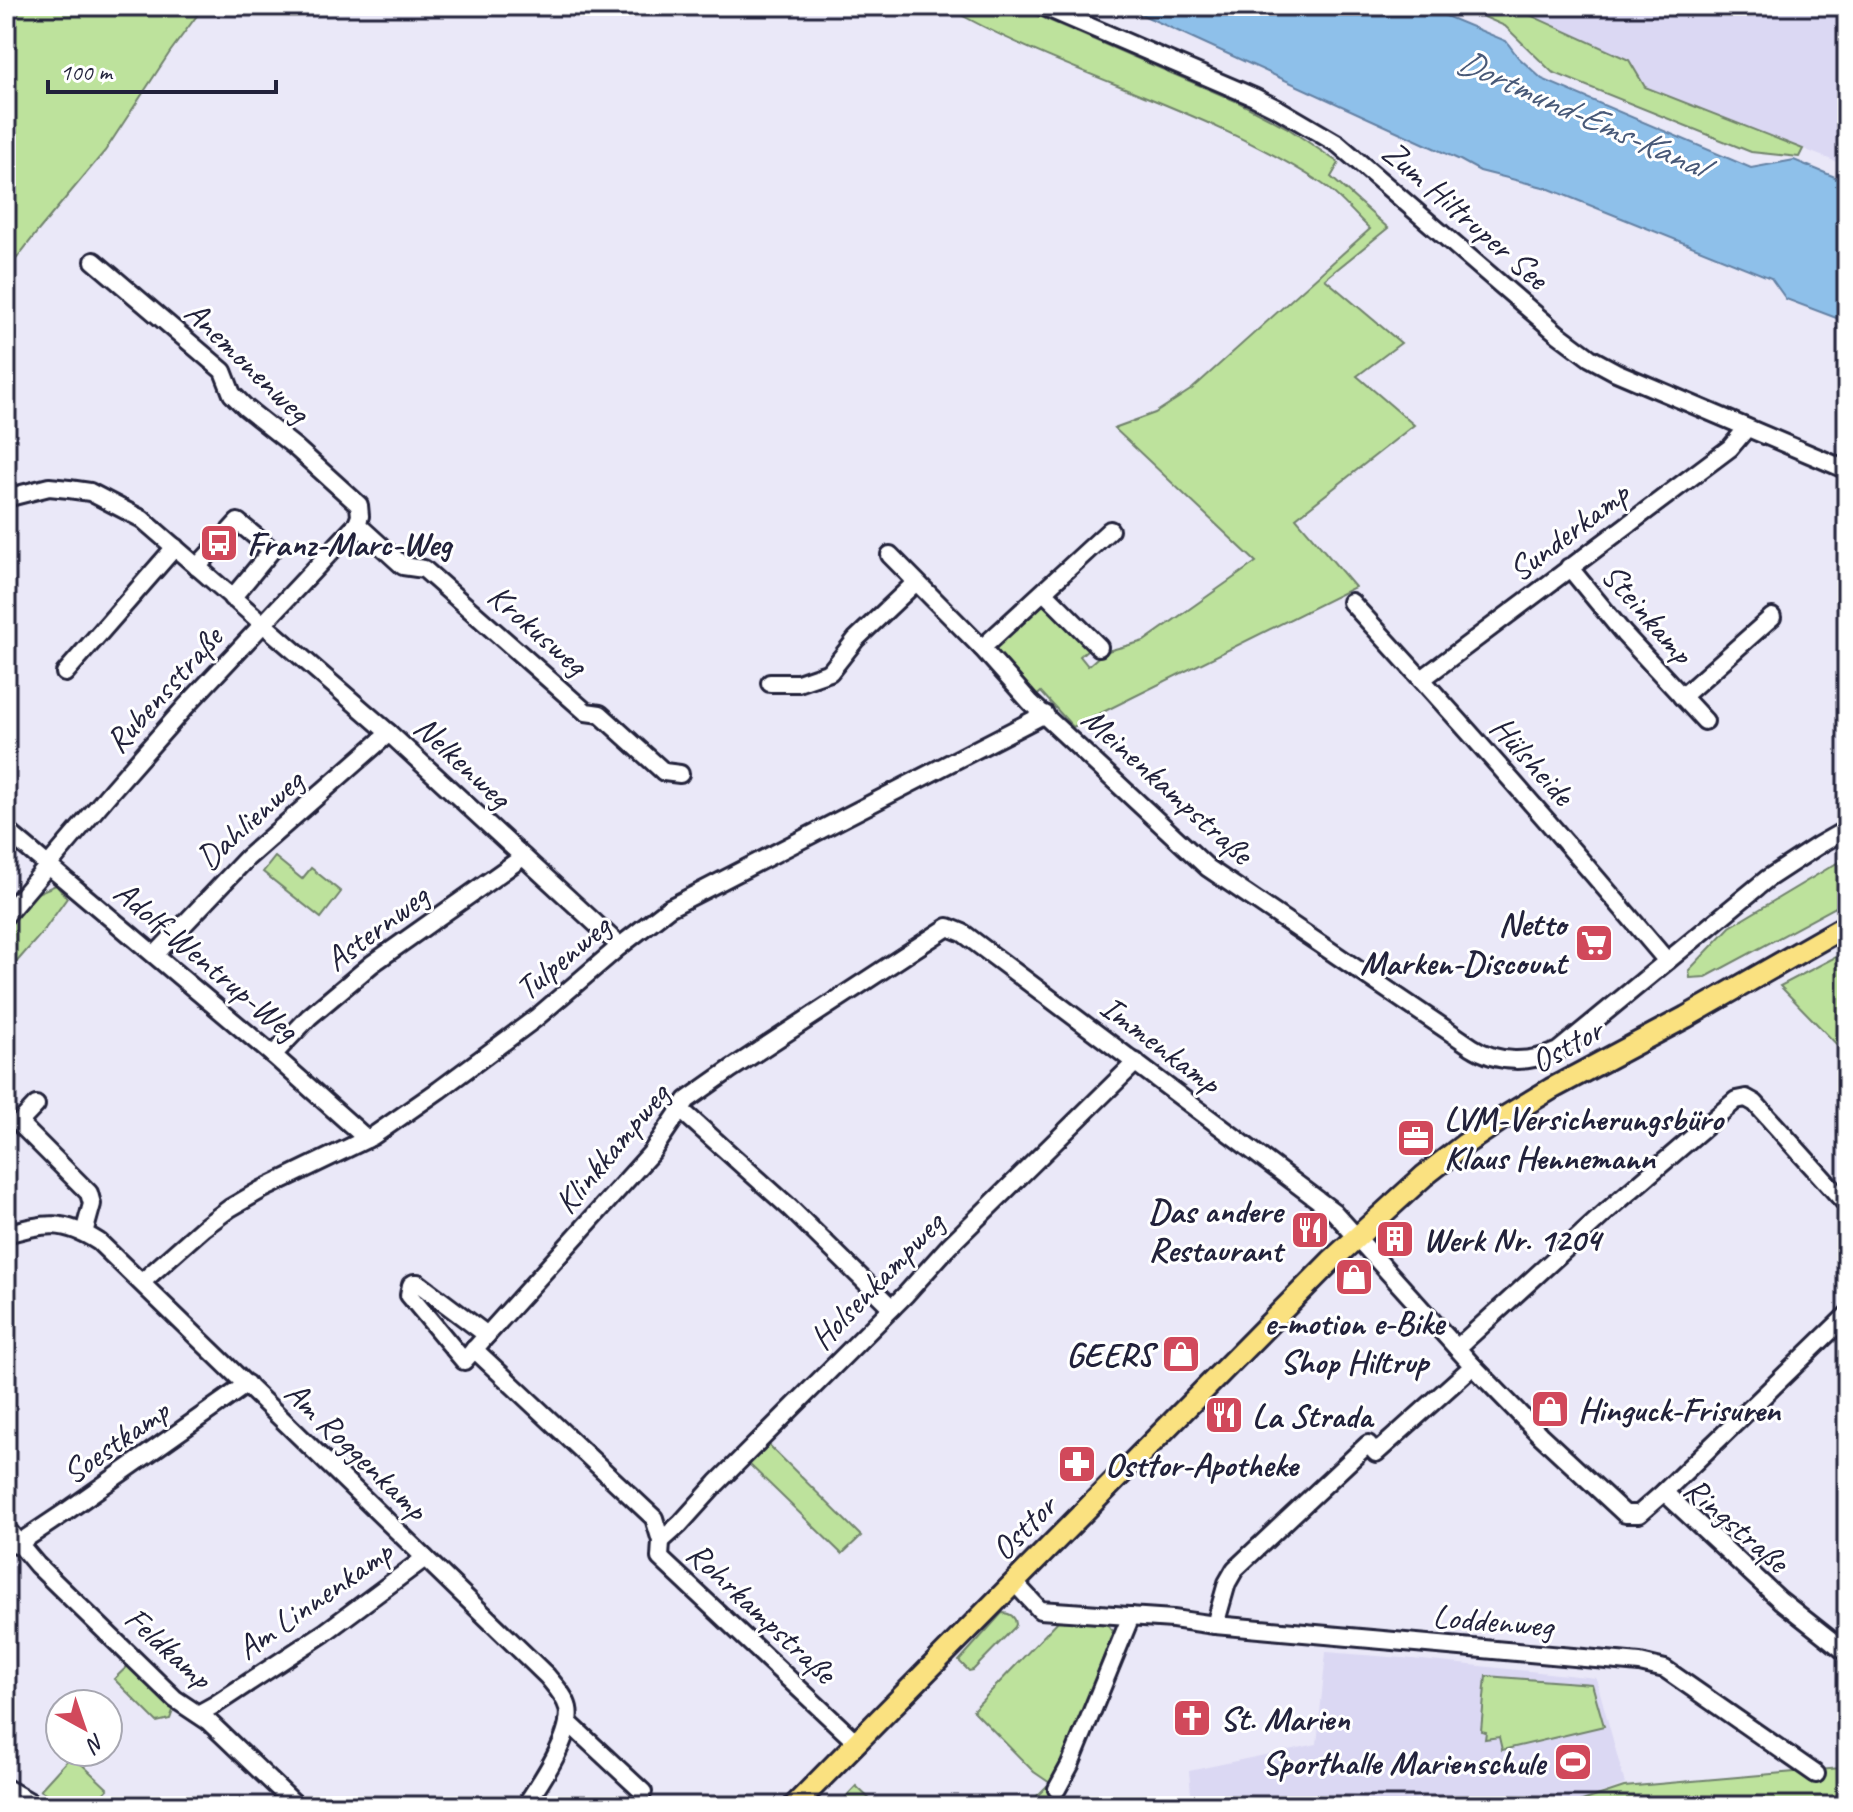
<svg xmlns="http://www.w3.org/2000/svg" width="1853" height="1812" viewBox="0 0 1853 1812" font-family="Caveat,sans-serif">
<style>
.built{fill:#dbd8f3}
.green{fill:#bde29c;stroke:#70826c;stroke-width:2}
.water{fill:#8ec0ea;stroke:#6381a4;stroke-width:2}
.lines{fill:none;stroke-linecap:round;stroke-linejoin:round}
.minor-casing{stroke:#22223b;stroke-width:22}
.major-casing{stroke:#22223b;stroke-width:26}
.minor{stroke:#fff;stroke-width:16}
.major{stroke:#fae180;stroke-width:20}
.labels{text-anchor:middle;stroke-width:6;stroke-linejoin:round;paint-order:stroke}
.street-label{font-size:34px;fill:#22223b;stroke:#fff}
.poi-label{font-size:34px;font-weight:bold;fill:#22223b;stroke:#fff;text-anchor:start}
.water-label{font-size:36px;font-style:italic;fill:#485978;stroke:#fff}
</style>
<rect width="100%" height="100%" fill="#eae8f8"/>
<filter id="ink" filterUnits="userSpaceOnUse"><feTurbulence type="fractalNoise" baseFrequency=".0125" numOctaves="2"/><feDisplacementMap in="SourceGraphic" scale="16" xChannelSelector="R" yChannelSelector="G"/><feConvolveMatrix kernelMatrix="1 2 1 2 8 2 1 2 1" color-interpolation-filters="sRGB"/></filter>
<g filter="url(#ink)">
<g class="built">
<polygon points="1510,6 1847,6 1847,166 1645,87 1629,60"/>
<polygon points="1326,1652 1403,1658 1596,1678 1625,1784 1573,1804 1562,1806 1192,1806 1189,1771 1317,1744"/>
</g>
<g class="green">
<polygon points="6,6 204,6 170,52 105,151 38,231 6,272"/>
<path d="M945,6H1016L1238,102L1286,127L1339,163L1331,177L1388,228L1325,279L1401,343L1357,376L1414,425L1296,518L1355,587L1073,727L1041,692L1030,702L987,655L1045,602L1088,649L1080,656L1088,666L1104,652L1144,641L1256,562L1114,428L1155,413L1192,389L1370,229C1354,214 1339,195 1321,183C1204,107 1065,75 945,6Z"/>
<polygon points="1459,6 1510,6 1629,60 1645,87 1803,149 1799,157 1751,152 1552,72 1505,26"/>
<polygon points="275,857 302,879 311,868 341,892 321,918 263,872"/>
<polygon points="1847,857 1847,901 1706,977 1690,978 1689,970 1730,927"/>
<polygon points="56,885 67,898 42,933 6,974 6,928 37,893"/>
<polygon points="1847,951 1847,1055 1780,986"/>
<polygon points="768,1444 861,1536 842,1554 749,1464"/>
<path d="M1002,1613C1010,1613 1015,1616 1016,1624L1015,1627L973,1670L969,1671L959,1661Z"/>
<polygon points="1058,1621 1107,1624 1113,1631 1062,1767 1050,1783 1034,1772 973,1710"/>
<polygon points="131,1663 175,1705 170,1719 157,1722 114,1679"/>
<polygon points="1486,1676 1592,1684 1604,1726 1502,1750 1499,1737 1485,1739 1486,1732 1481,1731"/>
<polygon points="72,1755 108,1789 91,1806 68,1806 40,1790"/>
<polygon points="1841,1768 1847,1772 1847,1806 1567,1806 1624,1787"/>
<polygon points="856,1786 877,1806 837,1806"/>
<polygon points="1047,1786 1066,1806 1027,1806"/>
</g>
<polygon class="water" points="1123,6 1422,6 1506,41 1518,57 1542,79 1751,168 1794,160 1847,182 1847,322 1786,299 1771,278 1547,188 1480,171 1460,160"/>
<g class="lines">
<defs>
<g id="minor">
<polyline points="1042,6 1254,97 1280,110 1338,144 1558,334 1590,358 1616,372 1847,470"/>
<polyline points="6,498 49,487 69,489 90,492 142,519 389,733 620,946"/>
<polyline points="357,524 403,566 424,569 586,712 600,714 664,772 680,774"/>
<path d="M890,555L982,648L1030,702L1208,868L1472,1047C1498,1064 1530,1063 1558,1051L1767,879L1819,845L1847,829"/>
<polyline points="197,567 238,522 272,550 232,598"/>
<polyline points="1569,567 1624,634 1705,721"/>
<polyline points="1044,592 1099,647"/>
<path d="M1351,602C1459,719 1564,839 1667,961"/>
<polyline points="982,648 1110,530"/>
<polyline points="65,673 175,547"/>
<polyline points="1422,679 1730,448 1747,428"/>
<polyline points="770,683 798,683 830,672 856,639 916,582"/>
<polyline points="1682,697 1772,617"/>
<polyline points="6,830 273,1055 367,1139"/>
<polyline points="6,915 113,789 186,706 357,524 360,516 359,505 295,447 246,408 232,394 223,371 94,261"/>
<polyline points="155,955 247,858 389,733"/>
<polyline points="273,1055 309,1017 372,964 523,857"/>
<polyline points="36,1105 19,1123 89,1193 92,1204 84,1233"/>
<polyline points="681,1110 790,1208 892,1308"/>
<path d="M6,1234C46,1223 63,1219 99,1242L547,1676C555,1686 565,1696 568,1708C574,1734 539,1785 525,1806"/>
<polyline points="142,1282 203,1228 230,1208 261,1190 373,1136 439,1090 536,1018 620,946 669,908 1045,714"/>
<polygon points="414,1283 418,1283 487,1335 464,1361 409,1295 411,1285"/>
<polyline points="487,1335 651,1153 687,1100 731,1069 948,927 963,933 1334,1212 1473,1366 1540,1435 1625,1514 1639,1514 1664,1492 1847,1315"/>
<polyline points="1457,1348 1607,1211 1736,1100 1746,1098 1755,1103 1847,1205"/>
<polyline points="474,1349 654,1518 661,1541 660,1558 857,1743"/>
<polyline points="1664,1492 1780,1600 1847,1653"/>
<polyline points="6,1528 37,1565 175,1699 208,1721 297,1806"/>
<polyline points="661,1541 680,1524 717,1483 906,1294 949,1246 1136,1062"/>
<polyline points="16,1545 67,1511 247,1384"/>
<polyline points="1014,1582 1040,1610 1173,1619 1215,1625 1640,1663 1665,1669 1816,1774"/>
<polyline points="1215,1625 1227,1583 1235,1569 1368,1444 1376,1453 1473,1366"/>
<polyline points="198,1714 216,1704 324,1633 425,1558"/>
<polyline points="568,1722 643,1792"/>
<polyline points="6,1788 37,1806"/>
<polyline points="1057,1789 1070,1765 1131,1616"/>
</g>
<polyline id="major" points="794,1806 1331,1261 1424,1176 1465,1144 1508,1115 1551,1089 1686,1017 1847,925"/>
</defs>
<use href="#minor" class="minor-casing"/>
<use href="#major" class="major-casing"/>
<use href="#minor" class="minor"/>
<use href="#major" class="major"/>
</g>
</g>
<defs>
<symbol id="bus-square" viewBox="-11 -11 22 22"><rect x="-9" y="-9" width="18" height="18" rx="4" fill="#d1495b" stroke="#fff"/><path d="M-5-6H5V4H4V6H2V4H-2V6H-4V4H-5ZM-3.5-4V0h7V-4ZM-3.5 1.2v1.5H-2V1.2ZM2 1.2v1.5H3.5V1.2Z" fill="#fff"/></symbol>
<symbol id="supermarket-square" viewBox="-11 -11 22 22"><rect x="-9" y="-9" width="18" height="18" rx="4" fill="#d1495b" stroke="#fff"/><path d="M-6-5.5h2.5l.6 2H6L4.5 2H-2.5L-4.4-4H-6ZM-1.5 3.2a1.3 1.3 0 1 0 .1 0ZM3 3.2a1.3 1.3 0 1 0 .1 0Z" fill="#fff"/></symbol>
<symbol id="office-square" viewBox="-11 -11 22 22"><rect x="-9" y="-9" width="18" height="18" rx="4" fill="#d1495b" stroke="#fff"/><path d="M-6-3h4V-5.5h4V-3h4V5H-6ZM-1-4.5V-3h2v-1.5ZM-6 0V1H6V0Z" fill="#fff"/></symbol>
<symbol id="restaurant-square" viewBox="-11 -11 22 22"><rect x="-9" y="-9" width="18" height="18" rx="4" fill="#d1495b" stroke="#fff"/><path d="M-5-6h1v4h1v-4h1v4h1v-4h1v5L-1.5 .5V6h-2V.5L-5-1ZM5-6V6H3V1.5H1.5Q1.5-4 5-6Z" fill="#fff"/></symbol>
<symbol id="building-square" viewBox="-11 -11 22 22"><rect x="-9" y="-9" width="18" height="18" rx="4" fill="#d1495b" stroke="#fff"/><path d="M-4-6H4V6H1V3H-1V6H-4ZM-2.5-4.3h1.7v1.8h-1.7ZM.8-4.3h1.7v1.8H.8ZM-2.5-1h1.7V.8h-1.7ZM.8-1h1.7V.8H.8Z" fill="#fff"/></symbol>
<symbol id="shop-square" viewBox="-11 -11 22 22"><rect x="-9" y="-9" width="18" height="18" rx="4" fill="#d1495b" stroke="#fff"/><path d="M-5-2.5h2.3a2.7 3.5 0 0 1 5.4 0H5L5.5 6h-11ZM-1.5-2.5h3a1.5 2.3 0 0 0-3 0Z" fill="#fff"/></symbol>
<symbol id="pharmacy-square" viewBox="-11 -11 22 22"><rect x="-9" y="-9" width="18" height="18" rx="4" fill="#d1495b" stroke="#fff"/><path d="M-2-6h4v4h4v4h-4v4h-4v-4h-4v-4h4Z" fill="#fff"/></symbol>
<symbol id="church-square" viewBox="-11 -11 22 22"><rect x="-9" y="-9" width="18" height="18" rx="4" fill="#d1495b" stroke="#fff"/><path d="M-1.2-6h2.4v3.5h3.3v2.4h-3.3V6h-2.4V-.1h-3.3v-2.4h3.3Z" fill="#fff"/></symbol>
<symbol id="stadium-square" viewBox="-11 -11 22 22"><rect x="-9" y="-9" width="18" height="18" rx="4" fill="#d1495b" stroke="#fff"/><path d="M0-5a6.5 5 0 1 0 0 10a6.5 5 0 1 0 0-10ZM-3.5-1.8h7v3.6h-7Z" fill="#fff"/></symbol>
</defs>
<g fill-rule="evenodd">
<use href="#bus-square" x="197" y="521" width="44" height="44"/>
<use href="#supermarket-square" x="1572" y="921" width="44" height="44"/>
<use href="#office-square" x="1394" y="1116" width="44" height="44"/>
<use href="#restaurant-square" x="1288" y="1208" width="44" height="44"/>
<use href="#building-square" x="1373" y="1217" width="44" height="44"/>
<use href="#shop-square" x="1332" y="1255" width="44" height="44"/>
<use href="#shop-square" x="1159" y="1332" width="44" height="44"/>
<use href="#shop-square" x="1528" y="1387" width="44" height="44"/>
<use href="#restaurant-square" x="1202" y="1393" width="44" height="44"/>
<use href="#pharmacy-square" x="1055" y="1442" width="44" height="44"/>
<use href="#church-square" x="1170" y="1696" width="44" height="44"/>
<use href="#stadium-square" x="1551" y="1740" width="44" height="44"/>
</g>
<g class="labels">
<g class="street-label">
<text transform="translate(1466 214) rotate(41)" y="12">Zum Hiltruper See</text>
<text transform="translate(248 361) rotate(44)" y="12">Anemonenweg</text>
<text transform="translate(1568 531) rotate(-37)" y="12">Sunderkamp</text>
<text transform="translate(1648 613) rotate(49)" y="12">Steinkamp</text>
<text transform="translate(538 629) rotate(41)" y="12">Krokusweg</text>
<text transform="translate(163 689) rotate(-48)" y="12">Rubensstraße</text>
<text transform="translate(1533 760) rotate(48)" y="12">Hülsheide</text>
<text transform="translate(463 761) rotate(43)" y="12">Nelkenweg</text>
<text transform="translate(1168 785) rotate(42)" y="12">Meinenkampstraße</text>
<text transform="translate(249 819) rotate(-42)" y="12">Dahlienweg</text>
<text transform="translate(376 927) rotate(-37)" y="12">Asternweg</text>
<text transform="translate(562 957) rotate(-40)" y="12">Tulpenweg</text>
<text transform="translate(207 960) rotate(40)" y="12">Adolf-Wentrup-Weg</text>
<text transform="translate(1161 1044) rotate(37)" y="12">Immenkamp</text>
<text transform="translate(1566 1045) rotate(-29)" y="12">Osttor</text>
<text transform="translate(611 1148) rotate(-50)" y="12">Klinkkampweg</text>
<text transform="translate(876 1280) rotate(-46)" y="12">Holsenkampweg</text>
<text transform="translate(115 1441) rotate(-35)" y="12">Soestkamp</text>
<text transform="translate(357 1450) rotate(44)" y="12">Am Roggenkamp</text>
<text transform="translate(1737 1524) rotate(41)" y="12">Ringstraße</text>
<text transform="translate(1023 1527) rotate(-45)" y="12">Osttor</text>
<text transform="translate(314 1599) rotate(-35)" y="12">Am Linnenkamp</text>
<text transform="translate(762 1612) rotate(43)" y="12">Rohrkampstraße</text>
<text transform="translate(1493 1620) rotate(5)" y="12">Loddenweg</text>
<text transform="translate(169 1647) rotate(42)" y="12">Feldkamp</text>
</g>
<g class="poi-label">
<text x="247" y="555">Franz-Marc-Weg</text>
<text x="1566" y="935" text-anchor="end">Netto<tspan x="1566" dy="39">Marken-Discount</tspan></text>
<text x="1444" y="1130">LVM-Versicherungsbüro<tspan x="1444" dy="39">Klaus Hennemann</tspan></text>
<text x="1282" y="1222" text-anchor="end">Das andere<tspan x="1282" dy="39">Restaurant</tspan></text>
<text x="1423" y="1251">Werk Nr. 1204</text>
<text x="1354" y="1334" text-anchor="middle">e-motion e-Bike<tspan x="1354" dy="39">Shop Hiltrup</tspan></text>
<text x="1153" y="1366" text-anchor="end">GEERS</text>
<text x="1578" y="1421">Hinguck-Frisuren</text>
<text x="1252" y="1427">La Strada</text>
<text x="1105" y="1476">Osttor-Apotheke</text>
<text x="1220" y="1730">St. Marien</text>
<text x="1545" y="1774" text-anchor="end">Sporthalle Marienschule</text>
</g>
<g class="water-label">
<text transform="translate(1582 112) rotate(24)" y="13">Dortmund-Ems-Kanal</text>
</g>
</g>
<rect width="1853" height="1812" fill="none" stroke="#fff" stroke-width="32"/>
<rect x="16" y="16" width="1821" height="1780" fill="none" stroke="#22223b" stroke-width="3" filter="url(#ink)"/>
<g transform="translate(84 1728) rotate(140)"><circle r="38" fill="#ffffff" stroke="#a7a7b1" stroke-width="2"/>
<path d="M0-6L14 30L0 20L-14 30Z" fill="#d1495b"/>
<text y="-12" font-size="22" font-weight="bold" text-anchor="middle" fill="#22223b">N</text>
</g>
<path d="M48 80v12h228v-12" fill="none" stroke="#22223b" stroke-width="4"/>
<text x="60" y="80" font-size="24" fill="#22223b" stroke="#ffffff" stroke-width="6" paint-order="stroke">100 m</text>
</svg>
